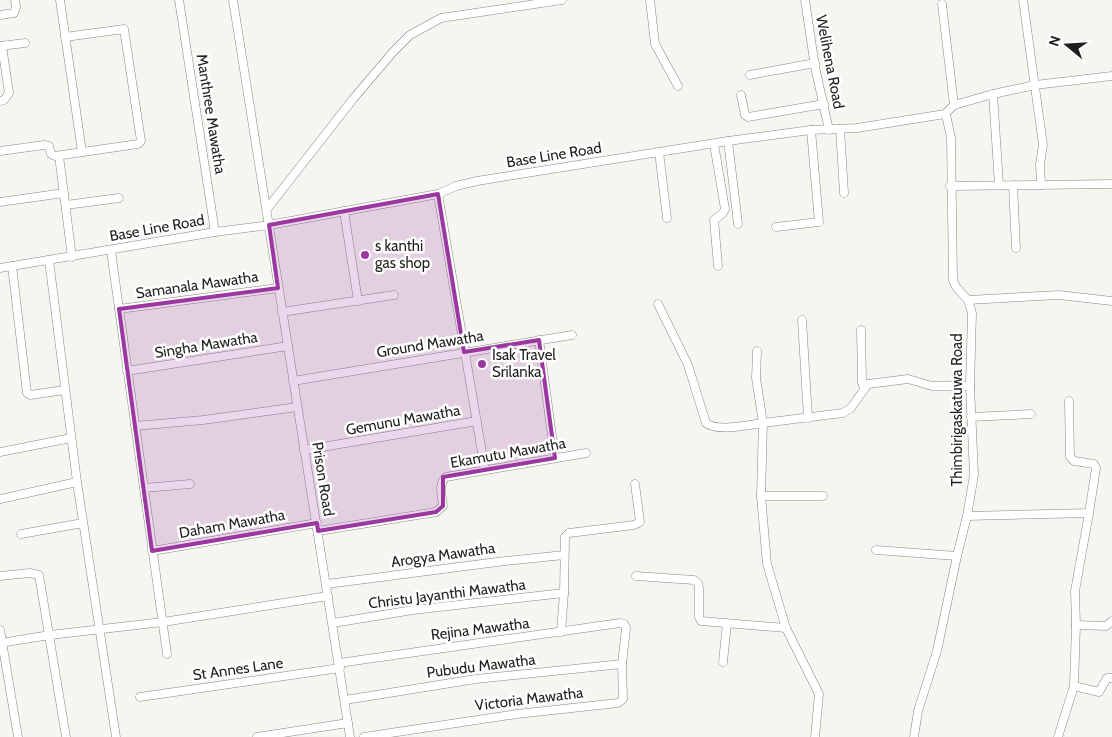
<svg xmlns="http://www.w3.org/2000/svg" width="1112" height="737" viewBox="0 0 1112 737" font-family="Cabin,sans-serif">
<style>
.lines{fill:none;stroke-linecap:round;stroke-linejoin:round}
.minor-casing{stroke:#868882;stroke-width:9}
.minor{stroke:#fff;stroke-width:8}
.marked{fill:#9a389f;fill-opacity:0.2;stroke:#9a389f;stroke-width:4;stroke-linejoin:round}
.poi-dot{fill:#9a389f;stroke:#fff;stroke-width:2}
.labels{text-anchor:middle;stroke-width:5;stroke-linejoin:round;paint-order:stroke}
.street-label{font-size:15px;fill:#1f1f1d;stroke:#fff}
.poi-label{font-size:15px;fill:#1f1f1d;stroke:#fff;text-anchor:start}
</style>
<rect width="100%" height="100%" fill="#f4f6ef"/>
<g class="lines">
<defs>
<g id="minor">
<polyline points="60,0 82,152"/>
<polyline points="179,0 215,232"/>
<polyline points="233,0 350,737"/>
<polyline points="650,0 655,44 678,86"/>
<polyline points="805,0 815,67 829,130"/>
<polyline points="1023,0 1043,145 1040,164 1041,185"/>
<polyline points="942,4 954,105"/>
<polyline points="0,15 14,13 16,7 15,0"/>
<polyline points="0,46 25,43"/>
<polyline points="750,75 815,63"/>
<polyline points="993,94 999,185"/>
<polyline points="741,95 745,115 748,117 824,104"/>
<polyline points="0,101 4,100 9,93 2,46"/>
<polyline points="840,129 844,193"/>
<polyline points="728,141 738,224"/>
<polyline points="714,144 725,209 723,213 714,220 718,266"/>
<polyline points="0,151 44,145 49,146 51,154 55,156 138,144 141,141 124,29 65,37"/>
<polyline points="659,152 667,218"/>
<polyline points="59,156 72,257"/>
<polyline points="1013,185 1016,248"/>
<polyline points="950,186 1112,184"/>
<polyline points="438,194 485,470"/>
<polyline points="0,202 64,193"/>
<polyline points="66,205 119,198"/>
<polyline points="267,209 353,99 393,52 410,35 441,18 562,0"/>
<polyline points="344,211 358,301"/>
<polyline points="776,227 819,222 811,130"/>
<polyline points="111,251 167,654"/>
<polyline points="49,260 77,482 116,737"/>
<polyline points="12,266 27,393 30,395 65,390"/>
<polyline points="0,268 215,232 269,225 438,194 456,186 477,181 728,141 811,130 857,128 945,114 954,105 993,94 1035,85 1112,76"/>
<polyline points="968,300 1059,295 1112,301"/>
<path d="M658,304L688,365L706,423C717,432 748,425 763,423L756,378L757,351"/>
<polyline points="119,309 278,288"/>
<polyline points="282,312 394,295"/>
<polyline points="802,320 808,418"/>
<polyline points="861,330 862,382 864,389"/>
<polyline points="539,340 555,458"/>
<polyline points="127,371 288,346"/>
<polyline points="293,381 572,335"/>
<polyline points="1069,401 1070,457 1074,461 1094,464 1096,468 1089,513"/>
<polyline points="971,417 1031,414"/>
<polyline points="135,426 203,420 297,407"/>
<polyline points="304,450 477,421"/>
<polyline points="0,452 71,438"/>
<polyline points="144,488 190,484"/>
<polyline points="761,496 823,496"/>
<polyline points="0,499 77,482"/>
<polyline points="967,516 1089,513 1075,591 1076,625 1074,686 1058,737"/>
<path d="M318,531L436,512L443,506C442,496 438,484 446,477L586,453"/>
<polyline points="21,534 83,523"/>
<polyline points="876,550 957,556"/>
<polyline points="152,551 317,523"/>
<polyline points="0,576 30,573 39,575 66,737"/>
<polyline points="636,576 694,580 698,583 699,588 699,617 701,621 786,628"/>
<polyline points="327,584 505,561 564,555"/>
<polyline points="333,623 413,610 564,593"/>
<polyline points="1076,625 1106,626 1112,621"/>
<polyline points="0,630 18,737"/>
<polyline points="561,632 564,593 565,537 569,533 634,525 640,522 635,484"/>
<polyline points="0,643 50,635 163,622 328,596"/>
<polyline points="723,662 727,623"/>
<polyline points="339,663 620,623 624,624 626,628 622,664 623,699 618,703 517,714 364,737"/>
<polyline points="1074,686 1099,692 1107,678 1112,678"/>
<polyline points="140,697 340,668"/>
<polyline points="345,700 476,679 622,664"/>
<polyline points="257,737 348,723"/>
<polyline points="815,737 819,694 786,628 767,564 761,496 763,423 843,413 851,408 868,384 908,379 932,386 970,386"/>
<polyline points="914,737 918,711 937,651 957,556 967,516 974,475 970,386 972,313 968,300 956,287 953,280 951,138 947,119 945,114"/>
</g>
</defs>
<use href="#minor" class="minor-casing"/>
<use href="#minor" class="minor"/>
</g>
<path class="marked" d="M438,194L464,352L539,340L555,458L443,477V506L436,512L318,531L317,523L152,551L119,309L278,288L269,225Z"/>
<g class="poi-dot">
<circle cx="365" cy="255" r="5"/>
<circle cx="482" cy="364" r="5"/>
</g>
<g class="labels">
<g class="street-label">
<text transform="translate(830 62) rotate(79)" y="5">Welihena Road</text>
<text transform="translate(211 114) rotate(81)" y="5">Manthree Mawatha</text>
<text transform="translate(554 155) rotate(-9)" y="5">Base Line Road</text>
<text transform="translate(157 228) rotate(-10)" y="5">Base Line Road</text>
<text transform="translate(197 285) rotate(-8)" y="5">Samanala Mawatha</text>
<text transform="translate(430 344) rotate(-9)" y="5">Ground Mawatha</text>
<text transform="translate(206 345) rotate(-9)" y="5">Singha Mawatha</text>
<text transform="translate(957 410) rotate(-90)" y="5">Thimbirigaskatuwa Road</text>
<text transform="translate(403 420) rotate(-10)" y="5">Gemunu Mawatha</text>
<text transform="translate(508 453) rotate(-10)" y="5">Ekamutu Mawatha</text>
<text transform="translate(323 479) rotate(81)" y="5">Prison Road</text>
<text transform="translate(232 524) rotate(-10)" y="5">Daham Mawatha</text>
<text transform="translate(443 555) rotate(-8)" y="5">Arogya Mawatha</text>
<text transform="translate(447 594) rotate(-7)" y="5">Christu Jayanthi Mawatha</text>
<text transform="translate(480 629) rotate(-7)" y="5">Rejina Mawatha</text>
<text transform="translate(481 666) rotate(-7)" y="5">Pubudu Mawatha</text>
<text transform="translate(238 669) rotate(-8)" y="5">St Annes Lane</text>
<text transform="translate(529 699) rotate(-7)" y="5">Victoria Mawatha</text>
</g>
<g class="poi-label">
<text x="375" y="251">s kanthi<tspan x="375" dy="17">gas shop</tspan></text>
<text x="492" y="360">Isak Travel<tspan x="492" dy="17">Srilanka</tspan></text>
</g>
</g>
<g transform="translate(1067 45) rotate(288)" stroke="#ffffff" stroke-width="4" paint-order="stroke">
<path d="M0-4L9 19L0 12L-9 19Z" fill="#1f1f1d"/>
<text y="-8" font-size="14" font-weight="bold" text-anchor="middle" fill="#1f1f1d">N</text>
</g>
</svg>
